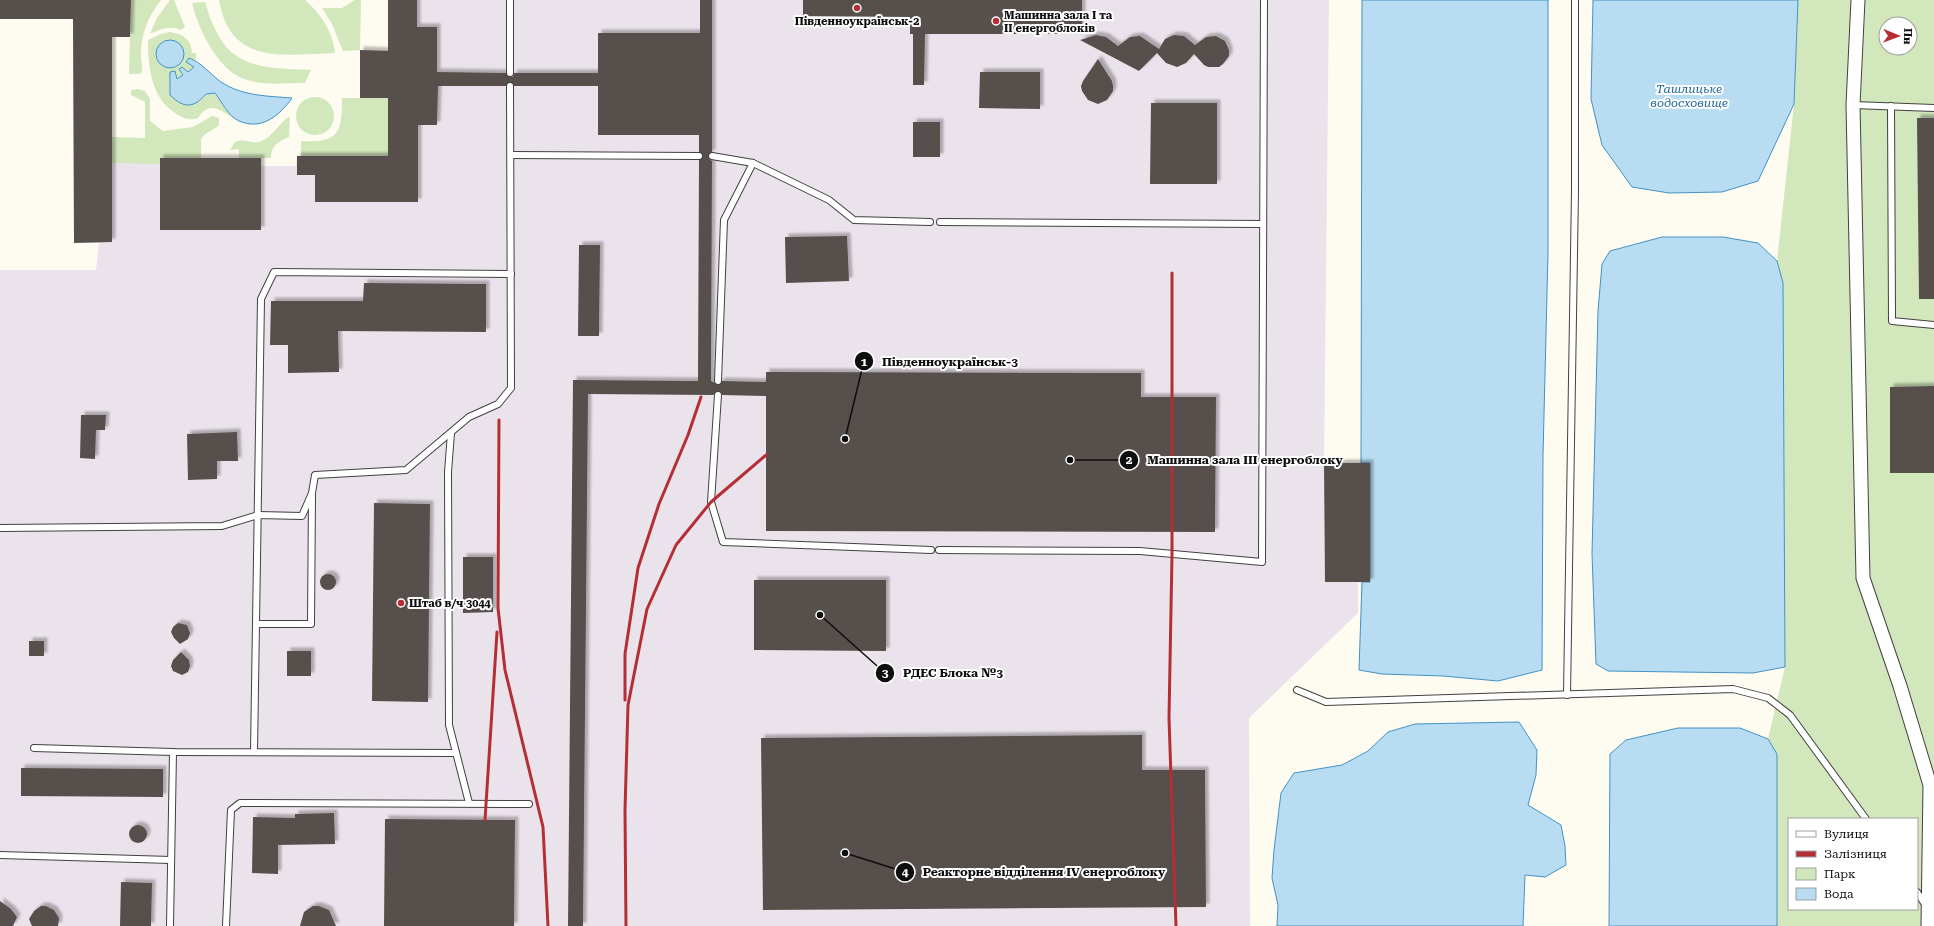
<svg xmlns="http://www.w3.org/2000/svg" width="1934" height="926" viewBox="0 0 1934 926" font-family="'Roboto Serif',serif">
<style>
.industrial{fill:#ebe3ec}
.green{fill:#d2e7bc;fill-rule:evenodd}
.water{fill:#b8ddf3;stroke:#4392c5}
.building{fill:#564f4b;filter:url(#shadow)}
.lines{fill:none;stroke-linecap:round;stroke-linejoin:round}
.lane-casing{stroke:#414141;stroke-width:8}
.street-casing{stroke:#414141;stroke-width:15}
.lane{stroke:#fff;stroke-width:6}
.street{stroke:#fff;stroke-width:13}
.rail{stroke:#b62e35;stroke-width:3}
.poi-dot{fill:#b62e35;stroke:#fff;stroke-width:1.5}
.labels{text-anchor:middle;stroke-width:4;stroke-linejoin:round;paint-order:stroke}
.poi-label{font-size:11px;font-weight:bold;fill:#0e0e0e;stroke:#fff;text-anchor:start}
.water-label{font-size:12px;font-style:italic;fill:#1e6499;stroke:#fff}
.leader{fill:none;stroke:#0e0e0e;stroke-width:1.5}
.callout-dot{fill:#0e0e0e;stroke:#fff;stroke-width:1.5}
.mark-label{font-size:12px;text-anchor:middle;font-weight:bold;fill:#fff}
.callout-label{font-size:12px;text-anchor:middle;font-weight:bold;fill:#0e0e0e;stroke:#fff;stroke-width:4;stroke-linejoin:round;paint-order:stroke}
</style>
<defs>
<filter id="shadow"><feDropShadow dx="3.5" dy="-3.5" stdDeviation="1" flood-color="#0004"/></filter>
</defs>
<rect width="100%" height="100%" fill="#fefbf0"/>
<polygon class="industrial" points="0,0 131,0 130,37 112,37 111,137 160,164 160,158 261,158 261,166 296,166 297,156 388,156 388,99 360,98 360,50 388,50 388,0 1329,0 1324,463 1370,463 1370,582 1358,583 1358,613 1249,718 1250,926 0,926 0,270 96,270 99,243 74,243 73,19 0,19"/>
<g class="green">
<path d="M131,0H161C149,15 141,34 141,53C140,60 143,65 142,72L139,74H129Z"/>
<path d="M170,0H174L185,27L181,30C170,25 161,29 150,34L157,18Z"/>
<path d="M219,0H305C321,14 333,32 335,53C284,54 231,67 219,0Z"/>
<polygon points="355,0 361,0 360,50 343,51 332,24 322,8 342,8"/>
<path d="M1798,0H1934V926H1777V754L1768,739L1785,667L1783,283L1777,261L1794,104ZM1886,24H1910V48H1886ZM1789,819H1917V909H1789Z"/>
<path d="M205,2C208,12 211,22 216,31C235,71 273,68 311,70L305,83C285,83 263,86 244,79C217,69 198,28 192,3Z"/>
<path d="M170,32C183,34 192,40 192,53H196V60L189,58L194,67L188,72L182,67L183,75L176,79L170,95L200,101C216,82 218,101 229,113C232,116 236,118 239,121C222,113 211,98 198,118C190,121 182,118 175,113C151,97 148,67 148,40L161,34ZM162,42L172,68C157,67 152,53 162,42Z"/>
<path d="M138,89L145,91L150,99V121L163,131L193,127L212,116L219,118V125C213,131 206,131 201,139V158H160V164L112,163L111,137L145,138V102L131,95V90Z"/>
<circle cx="315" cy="116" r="19"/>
<path d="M342,98H388V156H301V141C339,143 342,133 342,98Z"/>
<path d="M290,116L289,137C279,141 270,146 271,158H239V149L230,150L235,142C245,137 249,144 259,142C271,139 279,123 290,116Z"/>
</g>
<g class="water">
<polygon points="1362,0 1548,0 1548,253 1543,455 1542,670 1498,681 1443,676 1382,674 1359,670 1362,582 1370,582 1370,463 1361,463"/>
<polygon points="1593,0 1798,0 1794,104 1758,181 1722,192 1669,193 1632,187 1602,145 1591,99"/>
<circle cx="170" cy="54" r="14"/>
<path d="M189,58C201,62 210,74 221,82C242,96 267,96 292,98C280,115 262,131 239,121C228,116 222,102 215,93L206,94C194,108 184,109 170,95V72L175,71L177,79L183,75L179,69L182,67L188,72L194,67L186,62Z"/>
<polygon points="1662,237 1723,237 1758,243 1777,261 1783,283 1785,667 1753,673 1608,671 1596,664 1592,554 1598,311 1602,264 1610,251"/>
<polygon points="1519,722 1537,750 1536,775 1528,805 1561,825 1565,846 1566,865 1545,877 1525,875 1523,926 1277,926 1278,905 1272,878 1274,850 1281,793 1294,773 1342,765 1368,751 1388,732 1415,724"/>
<polygon points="1678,728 1740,728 1768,739 1777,754 1777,926 1609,926 1610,754 1626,740"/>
</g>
<g class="building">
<polygon points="0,0 131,0 130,37 112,37 112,242 74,243 73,19 0,19"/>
<polygon points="388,0 417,0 417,27 437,27 437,72 506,73 510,77 513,77 514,73 598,73 598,33 700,33 700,0 712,0 712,152 708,156 709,159 712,161 711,381 718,385 722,381 766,382 766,372 1141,373 1141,397 1216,397 1215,532 766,531 766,396 722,395 721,392 718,391 713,395 588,394 583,926 568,926 573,380 698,381 699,160 703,156 699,152 699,135 598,135 598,86 514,86 510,82 506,86 438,86 437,125 418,125 418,202 315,202 315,175 297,175 297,156 388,156 388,98 360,98 360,50 388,51"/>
<polygon points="803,0 1082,0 1082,34 925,34 924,85 913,85 913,34 910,34 910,17 803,16"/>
<polygon points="1096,35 1106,37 1118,46 1130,37 1140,36 1159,49 1165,39 1174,35 1184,36 1195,45 1206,37 1216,36 1225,41 1229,50 1229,56 1223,64 1219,67 1208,67 1204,65 1194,54 1186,63 1177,67 1166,63 1157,53 1139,71 1080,40"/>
<polygon points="1098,59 1112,81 1113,86 1113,91 1107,100 1098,104 1088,100 1082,91 1081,86 1083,81"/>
<polygon points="980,72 1040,72 1040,109 979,108"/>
<polygon points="1151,103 1217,103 1217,184 1150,184"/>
<polygon points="1917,118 1934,118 1934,299 1919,299"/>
<rect x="913" y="122" width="27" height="35"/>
<rect x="160" y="158" width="101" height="72"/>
<polygon points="847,236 849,281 786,283 785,237"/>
<polygon points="579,245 600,245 599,336 578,336"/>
<polygon points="364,283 486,284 486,332 338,331 339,372 288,373 288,345 270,345 271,301 363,301"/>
<polygon points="1934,386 1934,473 1890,473 1890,387"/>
<polygon points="81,415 106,415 105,430 96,430 95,459 80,458"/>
<polygon points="237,432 238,461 217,461 217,479 188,480 187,434"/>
<polygon points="1324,463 1370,463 1370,582 1325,582"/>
<polygon points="374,503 430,504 428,702 372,701"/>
<polygon points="463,557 493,557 493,612 463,613"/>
<circle cx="328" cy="582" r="8"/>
<polygon points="754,580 886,580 886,651 754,650"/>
<polygon points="178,623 187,625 190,633 188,639 180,644 174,638 171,632 173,627"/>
<rect x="29" y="641" width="15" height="15"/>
<rect x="287" y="651" width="24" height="25"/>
<polygon points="181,652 189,660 190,666 188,672 182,675 173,671 171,666 173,660"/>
<polygon points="1142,735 1142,770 1205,770 1206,907 763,910 761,738"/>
<polygon points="21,768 163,769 163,797 21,796"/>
<polygon points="334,813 335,844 278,845 278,874 252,873 253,817 295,818 295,814"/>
<polygon points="385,819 515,820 514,926 384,926"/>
<circle cx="138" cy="834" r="9"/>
<polygon points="121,882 152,883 151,926 120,926"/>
<polygon points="0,901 11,909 17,917 13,926 0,926"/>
<polygon points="41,906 46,906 54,910 59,918 58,926 32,926 29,919 34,911"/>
<polygon points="313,906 319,906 329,910 336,926 300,926 304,912"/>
</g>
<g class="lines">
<defs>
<g id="lane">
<polyline points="510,73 510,0"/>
<polyline points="1853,105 1934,108"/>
<polyline points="1891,106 1892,321 1934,325"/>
<polyline points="511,155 699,156"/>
<polyline points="712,156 753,163 829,200 854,220 930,222"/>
<polyline points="940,222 1263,224"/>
<polyline points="718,381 724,220 753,163"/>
<polyline points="718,395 711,502 723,542 931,550"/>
<polyline points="451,433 448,472 449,725 469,803"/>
<polyline points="0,528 222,526 258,515 302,516 312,493 315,475 406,470 469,417 498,404 511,388 510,86"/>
<polyline points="939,550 1140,551 1262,562 1264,0"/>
<polyline points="256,624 311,624 312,496"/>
<polyline points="1297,690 1326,702 1733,689 1768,698 1790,715 1866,819"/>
<polyline points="1567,695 1575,190 1575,0"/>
<polyline points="34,748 173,752 456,753"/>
<polyline points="254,752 261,299 274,272 511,274"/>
<polyline points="0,855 171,860"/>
<polyline points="1917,892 1926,906"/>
<polyline points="170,926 173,752"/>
<polyline points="226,926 231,810 240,803 529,804"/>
</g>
<polyline id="street" points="1858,0 1853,105 1863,578 1900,686 1930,785 1928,926"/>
</defs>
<use href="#lane" class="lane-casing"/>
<use href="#street" class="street-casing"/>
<use href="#lane" class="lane"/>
<use href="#street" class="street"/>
<g class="rail">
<polyline points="1172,273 1172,554 1169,718 1176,926"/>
<polyline points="499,420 498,608 505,670 543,827 548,926"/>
<polyline points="625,700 625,654 638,568 659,504 688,435 701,397"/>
<polyline points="485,820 497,632"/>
<polyline points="626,926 625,810 628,705 647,609 676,545 711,502 766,455"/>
</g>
</g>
<g class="poi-dot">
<circle cx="857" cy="8" r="4"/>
<circle cx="996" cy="21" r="4"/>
<circle cx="401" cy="603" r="4"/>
</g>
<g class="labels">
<g class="poi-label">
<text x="1004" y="19">Машинна зала I та<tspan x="1004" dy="13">II енергоблоків</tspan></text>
<text x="857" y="25" text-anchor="middle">Південноукраїнськ-2</text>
<text x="409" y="607">Штаб в/ч 3044</text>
</g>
<g class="water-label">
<text x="1689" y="93">Ташлицьке<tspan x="1689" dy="14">водосховище</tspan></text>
</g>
</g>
<path class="leader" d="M845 439L864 361M1070 460L1129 460M820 615L885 673M845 853L905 872"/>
<g class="callout-dot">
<circle cx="845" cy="439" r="4"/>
<circle cx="1070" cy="460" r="4"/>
<circle cx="820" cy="615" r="4"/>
<circle cx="845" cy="853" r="4"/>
<circle cx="864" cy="361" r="10"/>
<circle cx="1129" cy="460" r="10"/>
<circle cx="885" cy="673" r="10"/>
<circle cx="905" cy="872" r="10"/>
</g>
<g class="mark-label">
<text x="864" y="366">1</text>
<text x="1129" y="464">2</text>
<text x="885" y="677">3</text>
<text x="905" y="876">4</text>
</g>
<g class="callout-label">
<text x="950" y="366">Південноукраїнськ-3</text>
<text x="1245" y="464">Машинна зала III енергоблоку</text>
<text x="953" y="677">РДЕС Блока №3</text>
<text x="1044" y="876">Реакторне відділення IV енергоблоку</text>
</g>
<rect x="1788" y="818" width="130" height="92" fill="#ffffff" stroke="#9f9f9f"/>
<rect x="1796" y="831" width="20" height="6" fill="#ffffff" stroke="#9f9f9f"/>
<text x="1824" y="838" font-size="12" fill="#0e0e0e">Вулиця</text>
<rect x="1796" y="851" width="20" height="6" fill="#b62e35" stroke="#9f9f9f"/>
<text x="1824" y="858" font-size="12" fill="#0e0e0e">Залізниця</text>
<rect x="1796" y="868" width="20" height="12" fill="#d2e7bc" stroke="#9f9f9f"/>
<text x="1824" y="878" font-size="12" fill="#0e0e0e">Парк</text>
<rect x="1796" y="888" width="20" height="12" fill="#b8ddf3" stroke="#9f9f9f"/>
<text x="1824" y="898" font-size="12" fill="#0e0e0e">Вода</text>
<g transform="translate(1898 36) rotate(91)"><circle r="19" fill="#ffffff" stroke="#9f9f9f"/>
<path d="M0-3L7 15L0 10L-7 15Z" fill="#b62e35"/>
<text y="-6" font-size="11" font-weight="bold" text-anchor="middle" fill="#0e0e0e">Пн</text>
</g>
</svg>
